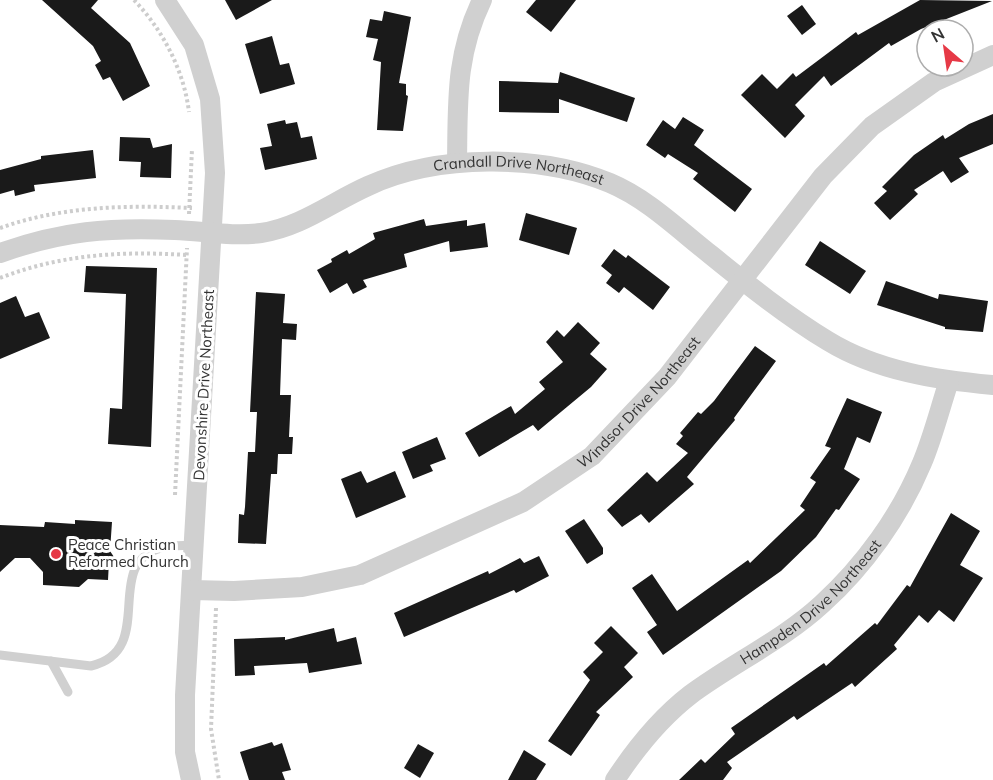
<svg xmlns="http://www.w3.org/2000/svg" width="993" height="780" viewBox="0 0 993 780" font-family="Mulish,sans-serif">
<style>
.building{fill:#1a1a1a}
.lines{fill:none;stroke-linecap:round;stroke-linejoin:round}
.path{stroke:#cdcdcd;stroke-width:4;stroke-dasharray:3 3;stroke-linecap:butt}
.service{stroke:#d0d0d0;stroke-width:9}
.minor{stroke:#d0d0d0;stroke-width:20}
.poi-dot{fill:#e63946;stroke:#fff;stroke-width:2}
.labels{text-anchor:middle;stroke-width:6;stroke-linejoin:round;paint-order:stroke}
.street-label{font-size:15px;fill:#333;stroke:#fff}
.poi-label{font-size:15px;fill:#333;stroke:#fff;text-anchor:start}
</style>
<rect width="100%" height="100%" fill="#fff"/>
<g class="building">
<polygon points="42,0 98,0 91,8 130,43 150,86 123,101 110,77 103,80 95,65 101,61 93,46"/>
<polygon points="225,0 272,0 236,20"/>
<polygon points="536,0 576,0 551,32 526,12"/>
<polygon points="920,0 992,1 921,29 891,46 889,43 831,86 824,76 795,105 805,116 785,138 741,95 762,74 777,89 793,73 796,77 856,32 858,35"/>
<polygon points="802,5 816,24 802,35 787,16"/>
<polygon points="384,11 411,17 399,83 406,84 406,95 408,96 403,131 377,130 381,62 373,60 378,39 366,37 370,19 382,21"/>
<polygon points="272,36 280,65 289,63 295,84 260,94 245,44"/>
<polygon points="560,72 635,98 627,122 559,99 559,113 499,112 499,81 558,83"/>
<polygon points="993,114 993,144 959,158 969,172 951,183 943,171 914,190 918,194 890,220 874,203 887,191 882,187 914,155 943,135 945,139 969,124"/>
<polygon points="683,117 704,130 694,145 752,189 735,212 693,179 698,173 668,154 665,158 646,145 663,120 675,129"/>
<polygon points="285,120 286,124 297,122 301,138 312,136 317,159 265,170 260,148 272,146 267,124"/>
<polygon points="120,137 150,138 153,148 172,144 171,178 140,177 141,162 119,161"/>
<polygon points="93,150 96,178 34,185 35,191 15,196 14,190 0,194 0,170 41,159 41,156"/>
<polygon points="526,213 577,228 569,255 519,240"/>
<polygon points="424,219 426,226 467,220 467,226 485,223 488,247 450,252 449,241 404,254 407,267 363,280 367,287 353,294 347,283 330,293 317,270 332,262 331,259 347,250 349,254 375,239 373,233"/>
<polygon points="820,241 866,271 850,294 805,265"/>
<polygon points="614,249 626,258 628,255 670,287 653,310 624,287 619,293 606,283 612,275 601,266"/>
<polygon points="86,266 157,268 151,447 108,444 110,408 122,409 126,294 84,292"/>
<polygon points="886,281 938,299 939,294 988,301 983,332 945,329 945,327 877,305"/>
<polygon points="256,292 285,294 283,323 297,324 296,340 282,339 280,395 291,395 289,437 293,437 292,454 278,454 277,474 271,474 266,544 238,543 239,514 244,515 245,507 248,452 255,452 257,412 250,412"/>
<polygon points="16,296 25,317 39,312 50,338 0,359 0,303"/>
<polygon points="578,322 600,343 590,354 607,369 591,387 538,431 533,425 479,457 465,433 511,406 515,414 545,389 539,382 563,362 546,342 557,330 564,337"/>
<polygon points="755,346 776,361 734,418 735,420 687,477 694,484 649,523 641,514 622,527 607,510 647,472 657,482 688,453 676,444 683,436 680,433 698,412 701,414 714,401"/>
<polygon points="847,398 882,412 870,443 857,437 844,469 860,479 839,510 836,509 816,537 781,571 663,655 647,632 657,625 632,588 652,574 677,611 748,560 750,563 805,510 800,506 816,482 810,478 831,448 825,446"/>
<polygon points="437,437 446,459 430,465 433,471 413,479 402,452"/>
<polygon points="361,471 367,483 395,471 406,497 356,518 341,479"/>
<polygon points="951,513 980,531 960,565 983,578 954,622 939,610 928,623 919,615 894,645 897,649 855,687 852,683 797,720 794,716 727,762 732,768 723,780 679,780 701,759 705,763 735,734 731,728 824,663 826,666 875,623 877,625 907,585 910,587"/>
<polygon points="584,519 603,548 603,554 587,564 565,531"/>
<polygon points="75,520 112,522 110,551 114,557 109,561 108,580 88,579 79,587 43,585 43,572 30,558 15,558 0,572 0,525 44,527 45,522 75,524"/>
<polygon points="539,556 549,576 516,593 514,590 404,637 394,613 488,571 489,574 520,558 524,563"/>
<polygon points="611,626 638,653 624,667 633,677 596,712 600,715 571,756 548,741 590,680 583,672 603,652 594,643"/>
<polygon points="334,628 337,642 356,637 362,664 309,673 307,663 254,666 255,675 235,676 234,639 285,637 285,640"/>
<polygon points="272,742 274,746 282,743 291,770 282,772 285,780 249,780 240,752"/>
<polygon points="418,744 434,753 420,778 404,768"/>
<polygon points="524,750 546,764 536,780 508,780"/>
</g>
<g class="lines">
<g class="path">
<path d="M134,0C163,30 184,71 189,112"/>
<polyline points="189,214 192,149"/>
<path d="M0,228C62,206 126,205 192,208"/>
<path d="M0,278C62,254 122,251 187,255"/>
<polyline points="175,495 187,248"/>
<polyline points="216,608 211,729 219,780"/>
</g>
<g class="service">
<path d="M0,655L91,666C159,650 100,563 162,548C172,545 184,546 195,545"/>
<polyline points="51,661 68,692"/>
</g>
<g class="minor">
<polyline points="165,0 194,45 210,99 215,173 185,695 185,752 191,780"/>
<path d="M457,163C458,102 455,56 482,0"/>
<path id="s1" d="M0,253C62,231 109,227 175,230C203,231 233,237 261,233C301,227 332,202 368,186C437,154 541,154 610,183C648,199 679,230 711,255C748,285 787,316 828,341C877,371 937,380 993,385"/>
<path id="s2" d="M192,590L234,591L302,587L360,575L523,502L592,456L667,377L823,176L872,126L934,82L993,55"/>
<path id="s3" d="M615,780C636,748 659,719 690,695C733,663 783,640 822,604C864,566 900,516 922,463C933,437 940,408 949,381"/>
</g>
</g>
<circle class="poi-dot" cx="56" cy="554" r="6"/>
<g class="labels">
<g class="street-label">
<text dy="5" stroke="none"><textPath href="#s1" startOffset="536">Crandall Drive Northeast</textPath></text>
<text transform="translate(204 385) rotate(-87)" y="5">Devonshire Drive Northeast</text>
<text dy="5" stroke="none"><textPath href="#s2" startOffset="502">Windsor Drive Northeast</textPath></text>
<text dy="5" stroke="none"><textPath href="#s3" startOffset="267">Hampden Drive Northeast</textPath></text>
</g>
<g class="poi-label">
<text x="68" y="550">Peace Christian<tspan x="68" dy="17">Reformed Church</tspan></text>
</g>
</g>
<g transform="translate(945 48) rotate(331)"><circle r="28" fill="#ffffff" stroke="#adadad" stroke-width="1.5"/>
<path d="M0-4.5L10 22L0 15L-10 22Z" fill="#e63946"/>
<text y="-9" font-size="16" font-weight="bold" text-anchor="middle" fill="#333333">N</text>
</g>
</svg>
